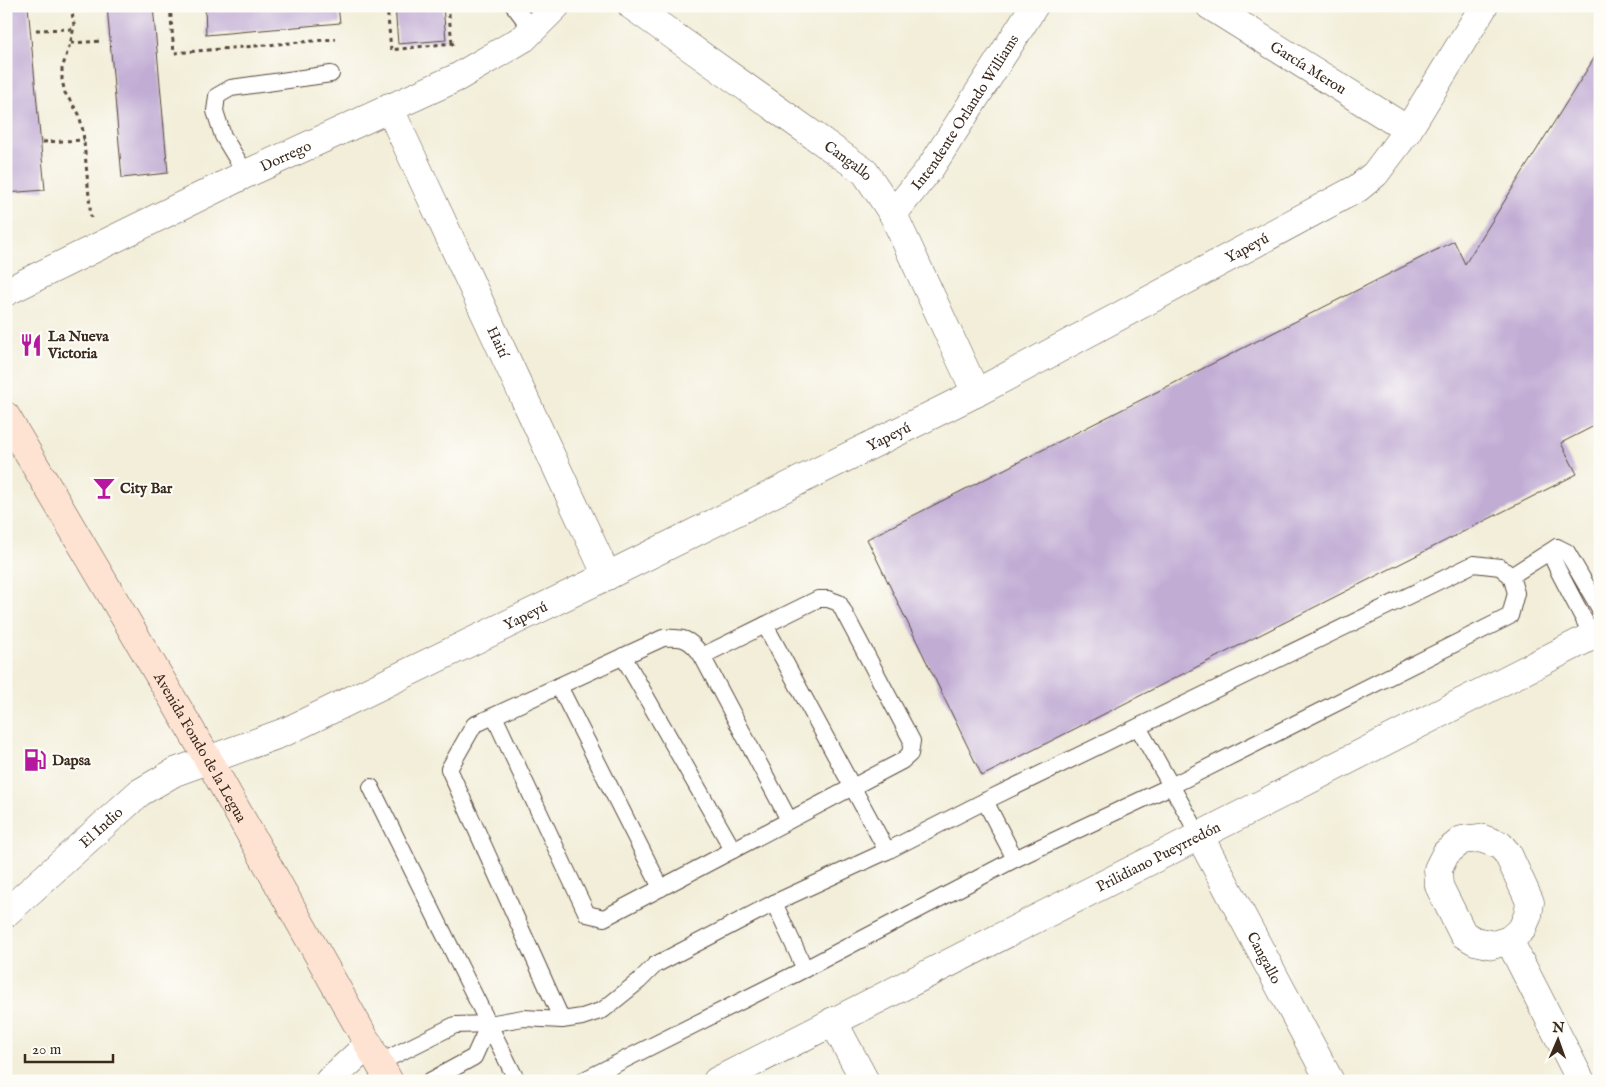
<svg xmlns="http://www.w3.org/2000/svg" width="1606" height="1087" viewBox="0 0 1606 1087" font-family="'IM FELL English',serif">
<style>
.building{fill:#c1acd4}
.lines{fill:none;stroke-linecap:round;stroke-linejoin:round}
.service-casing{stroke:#56473a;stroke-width:18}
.minor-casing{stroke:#56473a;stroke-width:29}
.secondary-casing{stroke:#56473a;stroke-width:29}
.path{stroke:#56473a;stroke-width:3;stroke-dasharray:4 4;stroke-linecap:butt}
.service{stroke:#fff;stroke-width:16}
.minor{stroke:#fff;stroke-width:28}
.secondary{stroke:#fee3d2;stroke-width:28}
.labels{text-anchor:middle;stroke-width:4;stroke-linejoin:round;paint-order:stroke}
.street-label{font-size:15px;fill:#3b2a1e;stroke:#fdfcf7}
.poi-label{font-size:15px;font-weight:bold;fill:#3b2a1e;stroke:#fdfcf7;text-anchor:start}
</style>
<rect width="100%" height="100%" fill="#fdfcf7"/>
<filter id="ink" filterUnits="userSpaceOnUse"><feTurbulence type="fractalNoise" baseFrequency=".02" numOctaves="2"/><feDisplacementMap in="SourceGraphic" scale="10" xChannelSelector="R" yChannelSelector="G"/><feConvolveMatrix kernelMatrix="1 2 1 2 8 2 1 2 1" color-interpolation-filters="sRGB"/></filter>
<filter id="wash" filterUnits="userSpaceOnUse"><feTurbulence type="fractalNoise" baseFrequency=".0096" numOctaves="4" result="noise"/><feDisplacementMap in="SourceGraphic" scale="20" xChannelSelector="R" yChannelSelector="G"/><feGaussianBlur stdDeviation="1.12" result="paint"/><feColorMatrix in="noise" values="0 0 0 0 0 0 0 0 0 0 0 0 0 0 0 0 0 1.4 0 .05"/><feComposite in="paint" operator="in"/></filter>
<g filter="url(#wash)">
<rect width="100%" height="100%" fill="#f2eed9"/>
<g id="blocks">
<g class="building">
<polygon points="6,6 28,6 45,190 6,193"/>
<polygon points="107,6 153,6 168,173 122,178"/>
<polygon points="205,6 338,6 340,23 206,35"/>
<polygon points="395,6 443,6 446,40 398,44"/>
<polygon points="1600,49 1600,423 1561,443 1577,474 982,776 867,539 1454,241 1465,264"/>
</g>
</g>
</g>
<g filter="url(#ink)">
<use href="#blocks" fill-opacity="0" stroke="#56473a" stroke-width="1"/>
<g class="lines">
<defs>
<g id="service">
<polyline points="514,6 533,31"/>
<polyline points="246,174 223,136 215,111 217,96 231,88 331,74"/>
<polyline points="1511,576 1557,547"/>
<polyline points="765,625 887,851"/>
<polyline points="1592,635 1558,570 1553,559 1557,547 1567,552 1600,609"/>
<polyline points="623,656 733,850"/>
<polyline points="559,686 661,888"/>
<polyline points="494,716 587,914 604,918 902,761 910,754 912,741 839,603 828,599 818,599 702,656"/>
<polyline points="1138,727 1199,835"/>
<polyline points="371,787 517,1081"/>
<polyline points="985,801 1015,859"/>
<polyline points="774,903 805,969"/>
<path d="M562,1020L449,769L474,725L663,638C683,637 690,638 702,656L789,820"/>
<polyline points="379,1063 455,1025 489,1024 523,1018 562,1020 582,1017 603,1010 639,981 655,965 774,903 887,851 985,801 1474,564 1500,567 1511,576 1516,593 1510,616 1171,786 1015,859 805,969 582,1081"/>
<polyline points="430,1081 474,1057 489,1024"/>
</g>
<g id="minor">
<path id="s1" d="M632,6L865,172L893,214L976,393"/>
<path id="s2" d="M1210,6L1408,130"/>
<path id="s3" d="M389,107L607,576"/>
<path id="s4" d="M893,214L931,167L1034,6"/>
<path id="s5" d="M6,292L246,174L458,77L524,38L556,6"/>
<path id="s6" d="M1199,835L1330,1081"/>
<polygon points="1480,838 1500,845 1508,854 1530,902 1528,915 1522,929 1509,940 1493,945 1475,941 1463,934 1439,886 1438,869 1446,853 1462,840"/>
<path id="s7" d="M6,913L139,793L175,772L285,732L607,576L976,393L1358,188L1375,174L1408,130L1484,6"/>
<polyline points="1509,940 1581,1081"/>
<polyline points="833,1021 865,1081"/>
<polyline points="329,1081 369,1044"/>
<path id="s8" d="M717,1081L1600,632"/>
</g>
<g id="secondary">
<path id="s9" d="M6,416L208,759L389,1081"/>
</g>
</defs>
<use href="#service" class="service-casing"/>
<use href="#minor" class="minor-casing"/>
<use href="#secondary" class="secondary-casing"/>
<g class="path">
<polyline points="71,6 74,25 72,37 62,69 62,80 65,93 79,114 83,131 91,218"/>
<polyline points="170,6 174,53 336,39"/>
<polyline points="387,6 391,50 452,43 454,46"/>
<polyline points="448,6 452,43"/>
<polyline points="36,30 73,29"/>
<polyline points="71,43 103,41"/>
<polyline points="43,142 84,140"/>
</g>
<use href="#service" class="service"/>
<use href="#minor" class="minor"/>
<use href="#secondary" class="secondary"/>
</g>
</g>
<defs>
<symbol id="restaurant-bare" viewBox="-9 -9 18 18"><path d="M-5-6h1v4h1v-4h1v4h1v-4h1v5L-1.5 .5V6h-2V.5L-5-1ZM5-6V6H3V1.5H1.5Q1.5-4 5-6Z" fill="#b5179e" stroke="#fdfcf7" stroke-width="2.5" paint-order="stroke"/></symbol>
<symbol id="bar-bare" viewBox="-9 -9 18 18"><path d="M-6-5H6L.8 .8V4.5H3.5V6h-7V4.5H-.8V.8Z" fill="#b5179e" stroke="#fdfcf7" stroke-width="2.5" paint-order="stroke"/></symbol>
<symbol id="fuel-bare" viewBox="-9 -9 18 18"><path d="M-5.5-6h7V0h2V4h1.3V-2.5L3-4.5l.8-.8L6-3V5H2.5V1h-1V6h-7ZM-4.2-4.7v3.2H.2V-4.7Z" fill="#b5179e" stroke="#fdfcf7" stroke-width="2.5" paint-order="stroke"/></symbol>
</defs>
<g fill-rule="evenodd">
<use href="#restaurant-bare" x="15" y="329" width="32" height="32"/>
<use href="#bar-bare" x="88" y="472" width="32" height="32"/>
<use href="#fuel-bare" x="19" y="744" width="32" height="32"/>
</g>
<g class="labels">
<g class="street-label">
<text dy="5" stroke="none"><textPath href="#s2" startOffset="116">García Merou</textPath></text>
<text dy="5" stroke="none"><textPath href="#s4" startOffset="125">Intendente Orlando Williams</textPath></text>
<text dy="5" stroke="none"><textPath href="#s5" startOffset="311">Dorrego</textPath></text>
<text dy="5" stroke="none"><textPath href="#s1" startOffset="266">Cangallo</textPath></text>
<text dy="5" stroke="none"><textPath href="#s7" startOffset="1415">Yapeyú</textPath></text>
<text dy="5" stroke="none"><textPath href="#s3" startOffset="259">Haití</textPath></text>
<text dy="5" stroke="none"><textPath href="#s7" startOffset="1010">Yapeyú</textPath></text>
<text dy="5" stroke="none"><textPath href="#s7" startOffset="605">Yapeyú</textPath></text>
<text dy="5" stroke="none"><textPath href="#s9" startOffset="384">Avenida Fondo de la Legua</textPath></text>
<text dy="5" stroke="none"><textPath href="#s7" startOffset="128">El Indio</textPath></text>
<text dy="5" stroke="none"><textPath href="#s8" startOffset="495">Prilidiano Pueyrredón</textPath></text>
<text dy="5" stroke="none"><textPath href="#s6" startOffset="139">Cangallo</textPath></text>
</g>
<g class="poi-label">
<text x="48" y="341">La Nueva<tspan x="48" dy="17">Victoria</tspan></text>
<text x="120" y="493">City Bar</text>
<text x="52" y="765">Dapsa</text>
</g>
</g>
<rect width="1606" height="1087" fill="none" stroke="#fdfcf7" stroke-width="25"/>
<g transform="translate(1558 1040) rotate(2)" stroke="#fdfcf7" stroke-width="4" paint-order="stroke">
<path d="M0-4L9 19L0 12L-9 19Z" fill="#3b2a1e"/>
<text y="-8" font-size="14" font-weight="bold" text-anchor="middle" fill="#3b2a1e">N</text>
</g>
<path d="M25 1054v8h88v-8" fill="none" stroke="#3b2a1e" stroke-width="2.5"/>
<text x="32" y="1054" font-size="15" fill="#3b2a1e" stroke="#fdfcf7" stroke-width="4" paint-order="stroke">20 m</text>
</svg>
